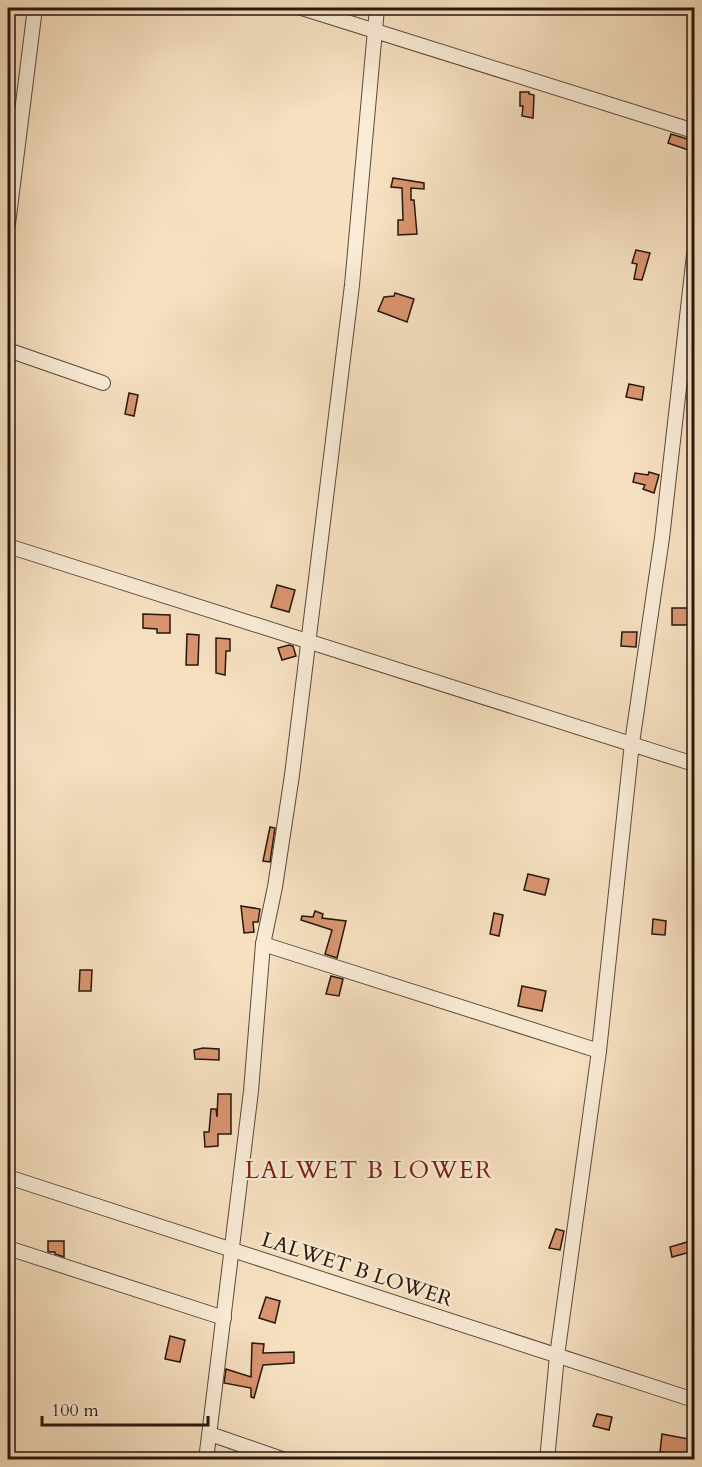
<svg xmlns="http://www.w3.org/2000/svg" width="702" height="1467" viewBox="0 0 702 1467" font-family="Cardo,serif">
<style>
.building{fill:#d99570;stroke:#26170c;stroke-width:1.5}
.lines{fill:none;stroke-linecap:round;stroke-linejoin:round}
.street-casing{stroke:#5a4939;stroke-width:16}
.street{stroke:#f9ebd6;stroke-width:14}
.labels{text-anchor:middle;stroke-width:4.5;stroke-linejoin:round;paint-order:stroke}
.street-label{font-size:21px;fill:#26170c;stroke:#f9ebd6}
.quarter-label{font-size:24px;letter-spacing:1.5px;fill:#7a1f14;stroke:#f9ebd6}
</style>
<rect width="100%" height="100%" fill="#f6e0c0"/>
<filter id="stains"><feTurbulence type="fractalNoise" baseFrequency=".00333" numOctaves="4"/><feColorMatrix values="0 0 0 0 .2 0 0 0 0 .09 0 0 0 0 .02 0 0 0 .5 -.17"/></filter>
<radialGradient id="worn" r=".72"><stop offset=".6" stop-color="#630" stop-opacity="0"/><stop offset="1" stop-color="#630" stop-opacity=".3"/></radialGradient>
<g class="building">
<polygon points="520,92 529,92 529,94 534,95 533,118 522,116 523,106 520,106"/>
<polygon points="671,134 694,141 694,152 668,143"/>
<polygon points="393,178 424,183 424,189 411,188 411,200 414,200 417,234 398,235 398,220 403,220 402,188 391,187"/>
<polygon points="636,250 650,253 642,280 634,279 637,264 632,263"/>
<polygon points="395,293 414,299 407,322 378,311 384,297 394,296"/>
<polygon points="629,384 644,387 642,400 626,397"/>
<polygon points="129,393 138,395 134,416 125,414"/>
<polygon points="649,472 659,475 654,493 643,489 645,485 633,482 635,473 648,475"/>
<polygon points="277,585 295,590 289,612 271,607"/>
<polygon points="672,608 691,608 690,625 672,625"/>
<polygon points="143,614 170,615 170,633 157,633 157,629 143,628"/>
<polygon points="622,632 637,632 636,647 621,646"/>
<polygon points="187,634 199,635 198,665 186,665"/>
<polygon points="216,638 230,639 230,651 226,651 225,675 216,673"/>
<polygon points="289,645 293,646 296,656 282,660 278,648"/>
<polygon points="270,827 275,828 270,862 263,861"/>
<polygon points="528,874 549,879 545,895 524,890"/>
<polygon points="241,906 260,909 258,922 253,922 254,932 244,933"/>
<polygon points="315,911 323,914 322,918 346,921 337,958 325,954 332,930 301,920 302,916 313,917"/>
<polygon points="494,913 503,915 499,936 490,934"/>
<polygon points="653,919 666,921 665,935 652,934"/>
<polygon points="80,970 92,970 91,991 79,991"/>
<polygon points="331,976 343,979 339,996 326,994"/>
<polygon points="522,986 546,991 542,1011 518,1006"/>
<polygon points="203,1048 219,1049 219,1060 195,1059 194,1050"/>
<polygon points="218,1094 231,1094 231,1134 218,1134 218,1146 205,1147 204,1132 209,1132 211,1109 216,1109 217,1117"/>
<polygon points="556,1229 564,1231 560,1250 549,1248"/>
<polygon points="694,1240 694,1251 672,1257 670,1247"/>
<polygon points="48,1241 64,1241 64,1257 55,1254 55,1252 48,1252"/>
<polygon points="266,1297 280,1301 275,1323 259,1318"/>
<polygon points="170,1336 185,1340 180,1362 165,1359"/>
<polygon points="252,1343 264,1344 263,1353 294,1352 294,1363 263,1365 254,1398 251,1397 251,1388 224,1383 226,1369 251,1377"/>
<polygon points="597,1414 612,1417 609,1430 593,1426"/>
<polygon points="662,1434 694,1440 694,1457 660,1452"/>
</g>
<g class="lines">
<defs>
<g id="street">
<polyline points="302,8 694,131"/>
<polyline points="8,224 35,8"/>
<polyline points="8,350 103,383"/>
<polyline points="8,546 694,764"/>
<polyline points="263,944 599,1051"/>
<polyline points="8,1177 694,1400"/>
<polyline points="8,1248 224,1318"/>
<polyline points="210,1434 285,1460"/>
<polyline points="206,1460 251,1091 263,944 275,887 292,775 352,285 377,8"/>
<polyline points="547,1460 557,1356 599,1051 632,743 662,538 694,255"/>
</g>
</defs>
<use href="#street" class="street-casing"/>
<use href="#street" class="street"/>
</g>
<g class="labels">
<g class="street-label">
<text transform="translate(357 1269) rotate(18)" y="7">LALWET B LOWER</text>
</g>
<g class="quarter-label">
<text x="369" y="1178">LALWET B LOWER</text>
</g>
</g>
<rect width="702" height="1467" fill="none" stroke="#f6e0c0" stroke-width="30"/>
<rect x="9" y="9" width="684" height="1449" fill="none" stroke="#26170c" stroke-width="3"/>
<rect x="15" y="15" width="672" height="1437" fill="none" stroke="#26170c" stroke-width="1.5"/>
<path d="M42 1416v9h166v-9" fill="none" stroke="#26170c" stroke-width="3"/>
<text x="51" y="1416" font-size="18" fill="#26170c" stroke="#f9ebd6" stroke-width="4.5" paint-order="stroke">100 m</text>
<rect width="100%" height="100%" filter="url(#stains)"/>
<rect width="100%" height="100%" fill="url(#worn)"/>
</svg>
